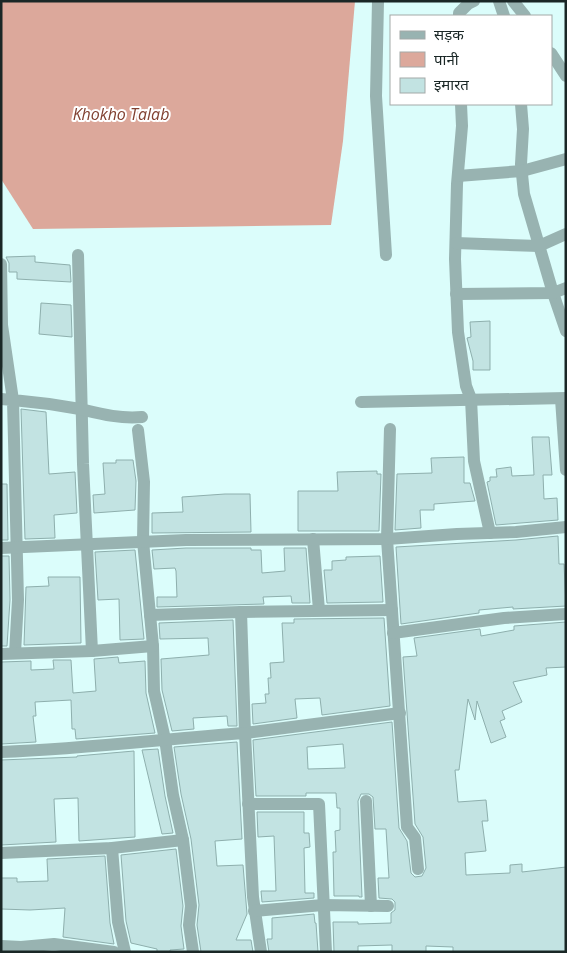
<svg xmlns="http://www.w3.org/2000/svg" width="567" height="953" viewBox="0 0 567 953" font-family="'Open Sans','Noto Sans Devanagari',sans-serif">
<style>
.water{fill:#dca89b}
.building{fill:#c2e3e2;stroke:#8eafad;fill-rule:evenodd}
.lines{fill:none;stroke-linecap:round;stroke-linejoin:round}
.minor{stroke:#98b3b1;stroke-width:12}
.labels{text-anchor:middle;stroke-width:4;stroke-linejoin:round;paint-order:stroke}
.water-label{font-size:16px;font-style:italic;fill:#814030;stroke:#fff}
</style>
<rect width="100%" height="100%" fill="#dbfdfb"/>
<polygon class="water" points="1,1 355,1 343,141 331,225 33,229 1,179"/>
<g class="building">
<polygon points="35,256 35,262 70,265 71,282 17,279 17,272 9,272 9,263 6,257"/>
<polygon points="41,303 71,305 72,337 39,334"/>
<polygon points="490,321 490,370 473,370 473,361 467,338 471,337 470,322"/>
<polygon points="21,409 46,412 49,474 75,472 77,513 54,515 55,538 25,539"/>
<polygon points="532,437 549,437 552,475 543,475 544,499 557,498 558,520 496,525 487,482 490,481 490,477 497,477 496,469 511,467 512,476 534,475"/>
<polygon points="464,457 464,483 470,483 475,501 434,504 434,510 420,510 421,528 395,530 397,474 432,473 431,458"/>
<polygon points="116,460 133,460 136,481 135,510 94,513 93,495 105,494 103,463 116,463"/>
<polygon points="377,471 377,474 381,474 379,531 298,531 298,491 338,491 337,472"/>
<polygon points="1,484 7,484 8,540 1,540"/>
<polygon points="225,494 250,494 251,532 152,533 152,513 183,512 182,497"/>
<polygon points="558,536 559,564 564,564 566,606 513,609 513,607 479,610 479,613 401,624 396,547 516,540"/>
<polygon points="186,548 251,548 251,550 261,550 262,573 285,571 284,548 306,548 310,603 292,603 291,596 263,597 264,604 157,607 157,597 177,597 176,571 175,568 154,569 152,550"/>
<polygon points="135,550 144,639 120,640 119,599 98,600 95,552"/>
<polygon points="1,556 9,556 10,600 7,646 1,646"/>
<polygon points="380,556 383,602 327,603 324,570 332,570 332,561 346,560 346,557"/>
<polygon points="48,577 80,577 81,643 24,645 26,587 49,586"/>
<polygon points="384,618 390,706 322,715 320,698 295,699 297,718 253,724 252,704 266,703 265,694 269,694 268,678 271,678 270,663 284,662 282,623 294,623 294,619"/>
<polygon points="233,620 237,726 228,726 227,716 193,718 194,729 172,731 162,690 161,659 209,655 208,638 160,639 159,623"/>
<path d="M566,622V667L546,668L547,675L513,682L522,702L502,711L505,719L500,721L506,737L491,743L477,701L475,720L468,699L459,770H455L458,802L486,800L488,821H482L486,851L465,853L466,875L510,873V865L522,864V872L566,867V952H453V947L426,946V952H392V945L358,946V952H334L333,922H358V924L391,923V913L395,910V902L392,899L379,898L378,878H389L386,829H375L373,797L369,794H361L358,801L362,897H359V896H334L333,852H336L335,831L340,830V808H337L336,793H306V796H256L253,740L392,722L399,828L407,841L411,873L415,877L422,876L426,868L423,837L415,824L403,657L417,656L414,638L480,629L481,636L514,630V626ZM343,744L345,768L308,769L307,747Z"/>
<polygon points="118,657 119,663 145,661 146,693 155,733 76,739 75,729 72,729 71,700 35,702 36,716 33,716 36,742 1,744 1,662 31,661 31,670 54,669 53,660 71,660 73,693 96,691 94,659"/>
<polygon points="237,742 242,839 215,841 217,866 243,865 247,914 236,940 251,940 253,952 201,952 197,925 199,905 191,839 181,794 174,747"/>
<polygon points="158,749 165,796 173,833 162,834 142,750"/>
<polygon points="134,751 135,837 79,841 78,798 54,799 56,842 1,845 1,760 77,757 77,756"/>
<polygon points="257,812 304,812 304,833 309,833 310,847 304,848 305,893 314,893 314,898 262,902 261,891 276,891 274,836 258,837"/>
<polygon points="176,849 183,906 181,926 184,949 170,950 170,952 157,952 157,949 131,943 126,921 121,855"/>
<polygon points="105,856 110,923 114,944 63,937 65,908 30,910 1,909 1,878 17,878 17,882 48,881 47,859"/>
<polygon points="314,914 315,923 316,923 318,952 269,952 267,939 272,939 272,918"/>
</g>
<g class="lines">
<g class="minor">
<polyline points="378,1 376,96 386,255"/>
<polyline points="499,1 504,16"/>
<polyline points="513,1 525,16"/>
<polyline points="459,16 459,13 468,4 474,1"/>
<polyline points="551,53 566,76"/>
<polyline points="461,104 462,126 457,184 455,259 458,332 466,386 471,399 474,461 490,533"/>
<polyline points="521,104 523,129 521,164 524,194 553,293 566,331"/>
<polyline points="458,176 522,171 566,159"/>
<polyline points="456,243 539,246 566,234"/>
<polyline points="78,255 83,464 92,651"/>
<path d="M1,264L2,325L13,400C36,402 58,405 80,409C101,414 120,419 142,417"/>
<polyline points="456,294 553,293 566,288"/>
<polyline points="1,399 13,400 18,600 15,653"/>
<polyline points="561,399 566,470"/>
<polyline points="361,402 566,398"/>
<polyline points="390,429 387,539 407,827 415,838 418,869"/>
<polyline points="138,430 144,482 143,541 153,646 154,691 165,739 173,795 183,840 191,906 189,925 193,952"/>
<polyline points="313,539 319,610"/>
<polyline points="1,548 186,540 387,539 457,534 516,532 566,527"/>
<polyline points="241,612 245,733 400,713"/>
<polyline points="150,615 241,612 392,610"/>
<polyline points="393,633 504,618 566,614"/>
<polyline points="1,654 92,651 153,646"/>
<path d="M1,752C83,749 164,739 245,733L253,897L261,952"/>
<polyline points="366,801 371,906"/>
<polyline points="248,804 319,804 326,952"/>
<polyline points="112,848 118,922 125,952"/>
<polyline points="1,853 112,848 183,840"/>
<polyline points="254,911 323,905 388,906"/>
<polyline points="1,946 21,947 54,944 114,952"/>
</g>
</g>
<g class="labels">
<g class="water-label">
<text x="121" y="120">Khokho Talab</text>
</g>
</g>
<rect width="567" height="953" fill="none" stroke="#1a2726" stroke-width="5"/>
<rect x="390" y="15" width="162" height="90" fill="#ffffff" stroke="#a3a9a8"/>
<rect x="400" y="31" width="25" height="8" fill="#98b3b1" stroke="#a3a9a8"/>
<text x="434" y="40" font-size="15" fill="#1a2726">सड़क</text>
<rect x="400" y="52" width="25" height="15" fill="#dca89b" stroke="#a3a9a8"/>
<text x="434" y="65" font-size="15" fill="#1a2726">पानी</text>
<rect x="400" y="78" width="25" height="15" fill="#c2e3e2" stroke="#a3a9a8"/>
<text x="434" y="90" font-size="15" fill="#1a2726">इमारत</text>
</svg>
